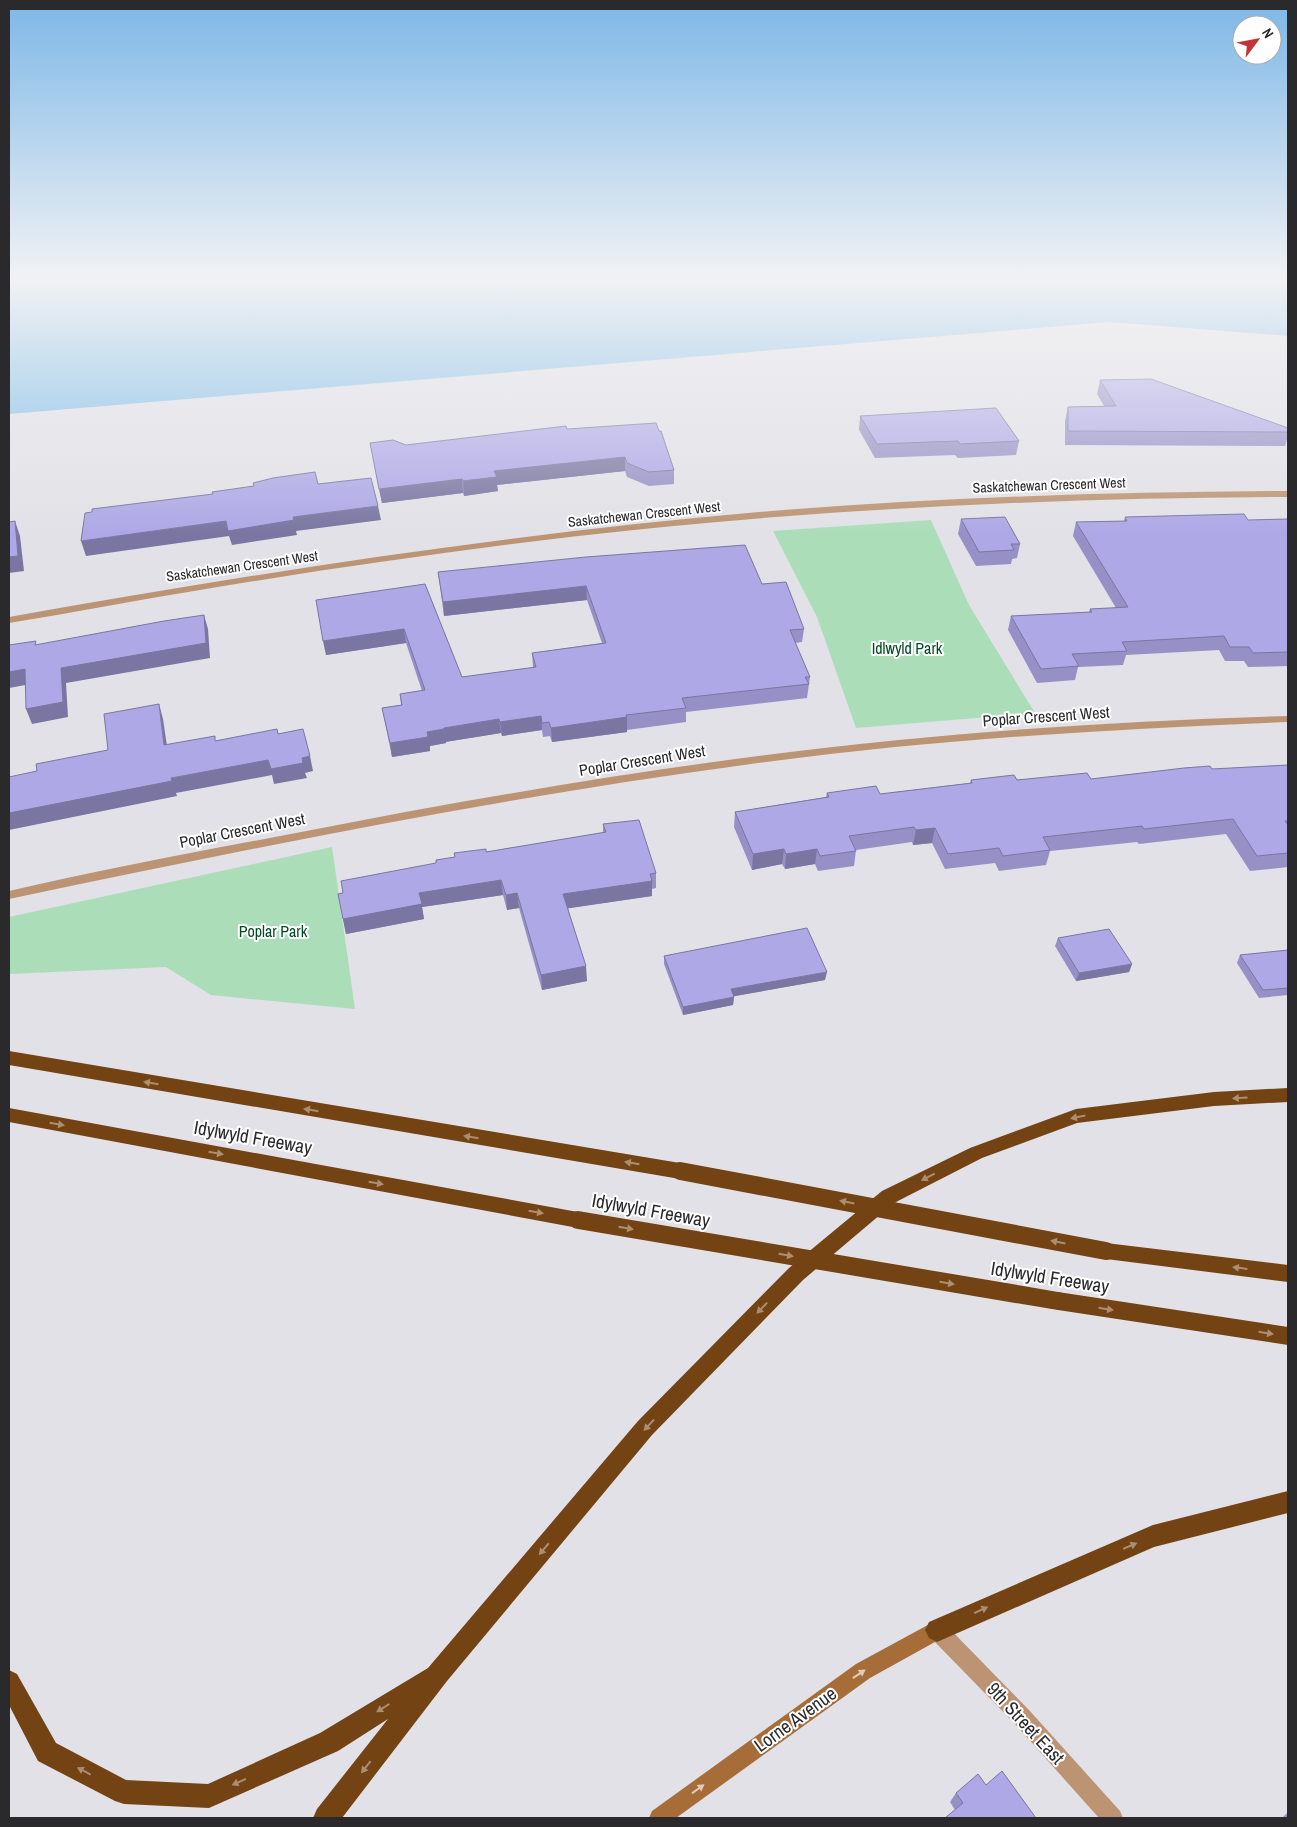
<svg xmlns="http://www.w3.org/2000/svg" width="1297" height="1827" viewBox="0 0 1297 1827" font-family="'Archivo Narrow',sans-serif">
<style>
.green{fill:#acddb9}
.water{fill:#7dbce6}
.lines{fill:none;stroke-linecap:round;stroke-linejoin:round}
.street{fill:#bc9473;fill-rule:evenodd}
.secondary{fill:#a76d39;fill-rule:evenodd}
.highway{fill:#734314;fill-rule:evenodd}
.highway-bridge{stroke:#734314;stroke-width:18}
.wall{fill:#9690c6}
.shaded-wall{fill:#7a76a1}
.building{fill:#aea8e6;stroke:#7a76a1}
.oneway{fill:#ab8e72}
.oneway2{fill:#e0ccba}
.labels{text-anchor:middle;stroke-width:4;stroke-linejoin:round;paint-order:stroke}
.far-street-label{font-size:14px;fill:#2a2a2d;stroke:#fff}
.park-label{font-size:16px;fill:#004b24;stroke:#fff}
.street-label{font-size:16px;fill:#2a2a2d;stroke:#fff}
.near-street-label{font-size:19px;fill:#2a2a2d;stroke:#fff}
</style>
<rect width="100%" height="100%" fill="#e1e1e7"/>
<g class="green">
<polygon points="931,520 969,605 1035,713 856,728 817,617 773,531"/>
<polygon points="332,847 355,1009 211,995 166,967 9,974 9,917"/>
</g>
<polygon class="water" points="9,278 1288,278 1288,336 1110,322 9,414"/>
<g class="lines">
<g class="street">
<path d="M1288,491V497C1051,498 814,509 578,536C451,551 326,569 200,590C136,600 73,613 9,623V617C262,572 515,533 771,511C943,497 1116,492 1288,491Z"/>
<path d="M1288,716V722C1106,729 924,740 744,765C497,798 252,848 9,899V891C104,869 200,851 296,833C495,794 696,760 899,740C1028,727 1158,720 1288,716Z"/>
<polygon points="937,1620 944,1623 1029,1710 1120,1811 1123,1818 1099,1818 1015,1724 930,1637 927,1630 930,1623"/>
</g>
<polygon class="secondary" points="937,1620 944,1623 947,1630 944,1637 870,1678 676,1818 649,1818 652,1811 856,1664"/>
<g class="highway">
<polygon points="9,1051 680,1163 686,1166 689,1171 686,1176 680,1179 9,1065"/>
<polygon points="1288,1088 1288,1102 1214,1106 1077,1123 982,1158 894,1203 803,1280 652,1435 447,1681 342,1818 313,1818 317,1809 388,1719 338,1751 209,1808 124,1804 115,1801 38,1761 9,1705 9,1670 17,1674 56,1743 126,1780 208,1784 320,1733 428,1668 638,1421 789,1268 882,1191 970,1148 1076,1109 1214,1092"/>
<polygon points="9,1108 578,1212 585,1214 587,1220 585,1226 578,1228 9,1122"/>
<polygon points="1106,1243 1288,1265 1288,1282 1106,1259 1099,1257 1097,1251 1099,1245"/>
<polygon points="1058,1292 1288,1327 1288,1345 1058,1310 1051,1307 1048,1301 1051,1295"/>
<polygon points="1288,1491 1288,1513 1154,1547 937,1642 929,1638 925,1630 929,1622 1153,1525"/>
</g>
<g class="highway-bridge">
<polyline points="680,1171 1106,1251"/>
<polyline points="578,1220 1058,1301"/>
</g>
</g>
<g class="wall">
<polygon points="1100,380 1288,428 1288,436 1285,446 1065,445 1065,421 1068,407 1104,406 1097,394"/>
<polygon points="860,416 1019,441 1016,455 958,458 955,455 875,458 859,430"/>
<polygon points="567,429 674,470 674,484 649,486 627,477 625,471 497,485 498,491 464,496 463,493 382,503 370,443 406,445"/>
<polygon points="1125,517 1248,520 1288,519 1288,666 1248,667 1244,661 1225,661 1219,650 1126,655 1123,665 1078,667 1075,680 1037,683 1008,630 1011,616 1089,612 1090,609 1116,608 1073,536 1076,522 1124,521"/>
<polygon points="961,519 1020,544 1017,558 1012,559 1011,564 976,566 958,534"/>
<polygon points="438,572 762,584 804,629 802,642 795,643 810,677 807,698 686,712 686,722 627,730 627,732 552,742 550,736 543,737 542,730 502,736 501,733 445,742 446,743 430,746 430,751 392,757 382,708 401,705 400,694 422,691 406,643 326,655 425,584 462,677 533,668 532,653 602,643 587,600 444,616"/>
<polygon points="1288,765 1288,867 1250,871 1226,834 1139,844 1137,842 1050,851 1046,865 999,871 995,863 945,869 932,843 913,845 912,842 856,850 854,866 818,871 815,864 785,869 782,864 752,870 734,827 735,812 826,797 827,793 880,794 970,783 971,780 1091,779 1212,769"/>
<polygon points="603,824 656,873 656,888 652,889 652,896 568,908 587,981 542,990 519,908 507,910 503,895 422,907 424,919 346,934 343,919 486,852 603,833"/>
<polygon points="1058,938 1132,964 1129,972 1076,981 1055,946"/>
<polygon points="1288,950 1288,995 1259,998 1237,963 1240,955"/>
<polygon points="664,956 825,980 734,996 733,1005 683,1015 664,964"/>
<polygon points="986,1785 955,1810 950,1802 956,1793"/>
<polygon points="1288,1812 1288,1818 1282,1818"/>
</g>
<g class="shaded-wall">
<polygon points="625,457 625,471 497,485 498,491 464,496 463,481 494,471"/>
<polygon points="462,479 463,493 382,503 379,489"/>
<polygon points="378,506 381,520 296,531 297,535 232,545 229,536 86,556 81,541 226,521 293,517"/>
<polygon points="15,521 20,536 24,571 9,573 9,557"/>
<polygon points="586,586 587,600 444,616 443,602"/>
<polygon points="204,615 208,629 210,658 66,683 68,717 32,724 26,709 61,668"/>
<polygon points="404,629 406,643 326,655 323,641"/>
<polygon points="25,669 31,684 9,688 9,672"/>
<polygon points="159,704 163,719 169,760 164,745"/>
<polygon points="541,716 542,730 502,736 500,722"/>
<polygon points="627,717 627,732 552,742 551,728"/>
<polygon points="499,719 501,733 445,742 444,728"/>
<polygon points="444,729 446,743 430,746 430,751 392,757 390,743 427,732"/>
<polygon points="310,756 313,771 305,773 307,778 274,784 272,775 176,793 177,796 9,830 9,813 171,778 268,760"/>
<polygon points="935,828 932,843 913,845 916,830"/>
<polygon points="784,849 782,864 752,870 753,854"/>
<polygon points="817,849 815,864 785,869 786,854"/>
<polygon points="501,880 503,895 422,907 424,919 346,934 343,919 419,893"/>
<polygon points="652,881 652,896 564,909 563,894"/>
<polygon points="517,893 519,908 507,910 506,895"/>
<polygon points="1132,964 1129,972 1076,981 1079,973"/>
<polygon points="586,966 587,981 542,990 541,975"/>
<polygon points="827,972 825,980 730,997 731,989"/>
<polygon points="734,997 733,1005 683,1015 683,1007"/>
</g>
<g class="building">
<polygon points="1151,379 1288,428 1288,432 1068,431 1068,407 1116,406 1100,380"/>
<polygon points="996,408 1019,441 960,444 958,441 877,444 860,416"/>
<polygon points="656,423 659,431 661,431 674,470 649,472 627,463 625,457 494,471 497,477 463,481 462,479 379,489 370,443 393,440 406,445 566,426 567,429"/>
<polygon points="315,472 318,484 371,478 378,506 293,517 294,520 228,531 226,521 81,541 85,513 92,512 92,509 213,494 212,492 254,486 253,483 273,478"/>
<polygon points="1244,514 1248,520 1288,519 1288,652 1253,653 1249,647 1230,647 1224,636 1122,642 1127,651 1072,654 1079,666 1041,669 1011,616 1092,612 1090,609 1128,607 1076,522 1127,521 1125,517"/>
<polygon points="1005,517 1020,544 1011,544 1014,550 979,552 961,519"/>
<polygon points="15,521 18,556 9,557 9,522"/>
<polygon points="745,545 762,584 786,582 804,629 790,630 810,677 805,677 809,684 682,698 686,708 626,715 627,717 551,728 549,722 542,723 541,716 500,722 499,719 444,728 444,729 427,732 428,737 390,743 382,708 402,705 400,694 425,690 404,629 323,641 316,600 425,584 462,677 536,667 532,653 606,643 586,586 443,602 438,572 586,557"/>
<polygon points="204,615 206,643 61,668 63,702 26,709 25,669 9,672 9,645 36,641 35,645 164,621"/>
<polygon points="159,704 164,745 215,736 215,741 277,729 278,734 303,729 310,756 302,758 303,763 271,769 268,760 171,778 172,781 9,813 9,777 37,771 36,764 108,750 104,714"/>
<polygon points="1288,765 1288,821 1285,821 1288,825 1288,853 1257,856 1233,819 1144,829 1142,826 1043,837 1050,850 1003,856 999,848 948,854 935,828 916,830 914,827 849,836 856,851 820,856 817,849 786,854 784,849 753,854 735,812 829,797 827,793 876,786 880,794 972,783 971,780 1014,775 1017,780 1087,773 1091,779 1184,768 1210,766 1212,769"/>
<polygon points="639,820 656,873 650,874 652,881 563,894 586,966 541,975 517,893 506,895 501,880 419,893 422,904 343,919 338,894 343,893 341,881 436,863 436,860 455,857 454,853 486,849 486,852 606,832 603,824"/>
<polygon points="807,928 827,972 731,989 734,997 683,1007 664,956"/>
<polygon points="1109,929 1132,964 1079,973 1058,938"/>
<polygon points="1288,950 1288,988 1263,990 1240,955"/>
<polygon points="1002,1771 1036,1818 945,1818 963,1803 956,1793 978,1774 986,1785"/>
</g>
<defs><path id="oneway-solid" d="M-6-.8H1V-3.2L6.5 0L1 3.2V.8H-6Z" transform="scale(1.25)"/></defs>
<g class="oneway">
<use href="#oneway-solid" transform="translate(151 1083) rotate(-171)"/>
<use href="#oneway-solid" transform="translate(1240 1098) rotate(177)"/>
<use href="#oneway-solid" transform="translate(311 1110) rotate(-171)"/>
<use href="#oneway-solid" transform="translate(1078 1117) rotate(168)"/>
<use href="#oneway-solid" transform="translate(57 1124) rotate(10)"/>
<use href="#oneway-solid" transform="translate(471 1137) rotate(-171)"/>
<use href="#oneway-solid" transform="translate(216 1153) rotate(10)"/>
<use href="#oneway-solid" transform="translate(632 1163) rotate(-171)"/>
<use href="#oneway-solid" transform="translate(928 1177) rotate(153)"/>
<use href="#oneway-solid" transform="translate(376 1183) rotate(10)"/>
<use href="#oneway-solid" transform="translate(847 1202) rotate(-169)"/>
<use href="#oneway-solid" transform="translate(536 1212) rotate(10)"/>
<use href="#oneway-solid" transform="translate(626 1228) rotate(10)"/>
<use href="#oneway-solid" transform="translate(1058 1242) rotate(-169)"/>
<use href="#oneway-solid" transform="translate(786 1255) rotate(10)"/>
<use href="#oneway-solid" transform="translate(1240 1268) rotate(-173)"/>
<use href="#oneway-solid" transform="translate(947 1283) rotate(10)"/>
<use href="#oneway-solid" transform="translate(762 1308) rotate(134)"/>
<use href="#oneway-solid" transform="translate(1106 1309) rotate(9)"/>
<use href="#oneway-solid" transform="translate(1266 1333) rotate(9)"/>
<use href="#oneway-solid" transform="translate(649 1425) rotate(133)"/>
<use href="#oneway-solid" transform="translate(1130 1546) rotate(-23)"/>
<use href="#oneway-solid" transform="translate(544 1549) rotate(130)"/>
<use href="#oneway-solid" transform="translate(981 1610) rotate(-24)"/>
<use href="#oneway-solid" transform="translate(383 1708) rotate(148)"/>
<use href="#oneway-solid" transform="translate(366 1767) rotate(128)"/>
<use href="#oneway-solid" transform="translate(84 1771) rotate(-152)"/>
<use href="#oneway-solid" transform="translate(239 1782) rotate(156)"/>
</g>
<g class="oneway2">
<use href="#oneway-solid" transform="translate(859 1674) rotate(-34)"/>
<use href="#oneway-solid" transform="translate(698 1789) rotate(-36)"/>
</g>
<linearGradient id="sky" x2="0" y2="1"><stop stop-color="#7db7e7"/><stop offset="0.52" stop-color="#f2f2f4"/><stop offset="1" stop-color="#f2f2f4" stop-opacity="0"/></linearGradient>
<rect width="1297" height="533" fill="url(#sky)"/>
<g class="labels">
<g class="far-street-label">
<text transform="translate(1049 485) rotate(-2)" y="5">Saskatchewan Crescent West</text>
<text transform="translate(644 514) rotate(-6)" y="5">Saskatchewan Crescent West</text>
<text transform="translate(242 566) rotate(-8)" y="5">Saskatchewan Crescent West</text>
</g>
<g class="park-label">
<text x="907" y="654">Idlwyld Park</text>
<text x="273" y="937">Poplar Park</text>
</g>
<g class="street-label">
<text transform="translate(1046 716) rotate(-4)" y="6">Poplar Crescent West</text>
<text transform="translate(642 760) rotate(-9)" y="6">Poplar Crescent West</text>
<text transform="translate(242 830) rotate(-11)" y="6">Poplar Crescent West</text>
</g>
<g class="near-street-label">
<text transform="translate(253 1137) rotate(10)" y="7">Idylwyld Freeway</text>
<text transform="translate(651 1210) rotate(10)" y="7">Idylwyld Freeway</text>
<text transform="translate(1050 1277) rotate(9)" y="7">Idylwyld Freeway</text>
<text transform="translate(795 1719) rotate(-36)" y="7">Lorne Avenue</text>
<text transform="translate(1026 1723) rotate(47)" y="7">9th Street East</text>
</g>
</g>
<rect width="1297" height="1827" fill="none" stroke="#2a2a2d" stroke-width="20"/>
<g transform="translate(1257 40) rotate(58)"><circle r="24" fill="#ffffff" stroke="#aaaaab"/>
<path d="M0-4L9 19L0 12L-9 19Z" fill="#c33438"/>
<text y="-8" font-size="14" font-weight="bold" text-anchor="middle" fill="#2a2a2d">N</text>
</g>
</svg>
